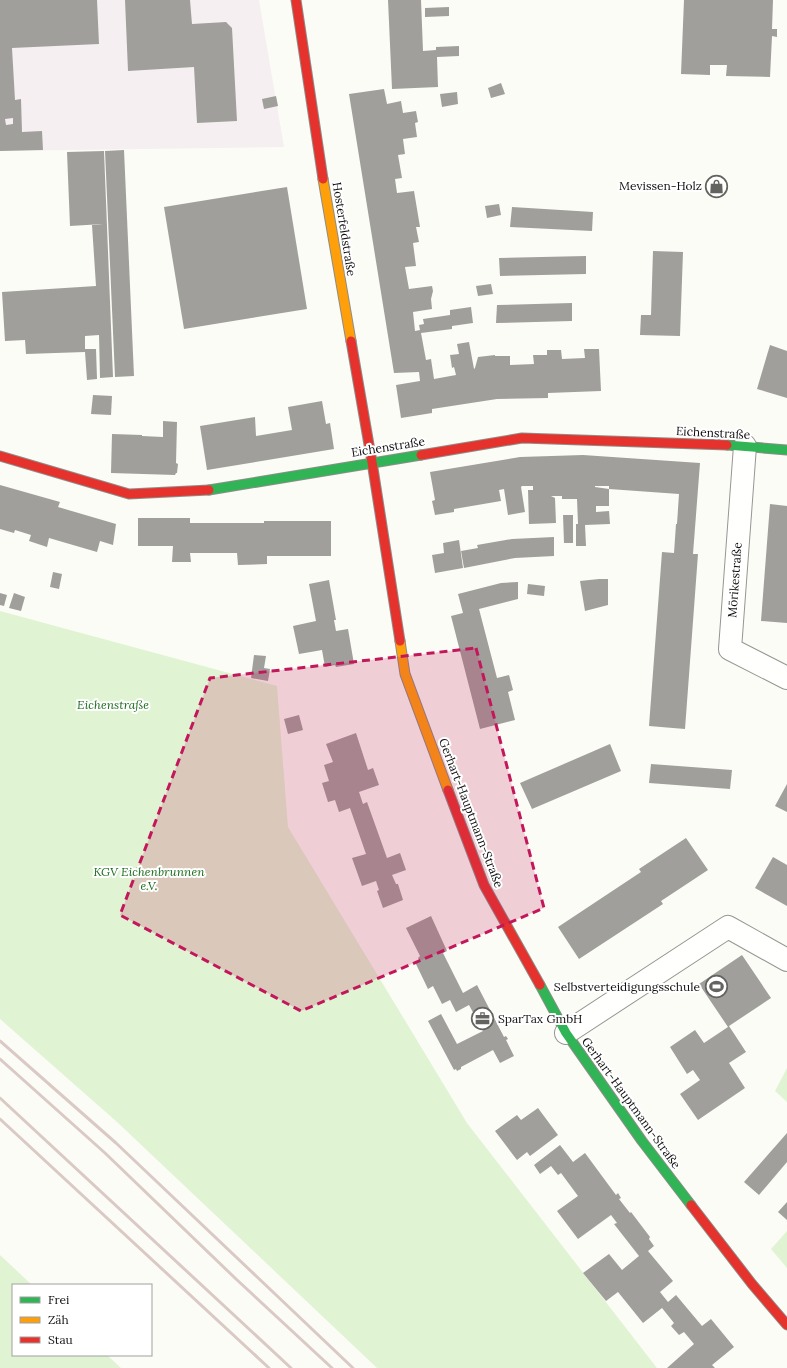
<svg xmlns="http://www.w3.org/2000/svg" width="787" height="1368" viewBox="0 0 787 1368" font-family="Lora,serif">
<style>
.industrial{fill:#f5eff2}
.green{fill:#e0f4d4}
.building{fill:#a09f9b;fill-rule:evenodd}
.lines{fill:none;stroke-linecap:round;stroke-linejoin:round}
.street-casing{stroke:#969694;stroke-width:24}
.fast-casing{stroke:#8d8d8a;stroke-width:11}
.slow-casing{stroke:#8d8d8a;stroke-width:11}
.jam-casing{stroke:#8d8d8a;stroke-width:11}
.street{stroke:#fffffe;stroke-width:22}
.fast{stroke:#30b455;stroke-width:9}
.slow{stroke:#ff9f0a;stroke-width:9}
.jam{stroke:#e5322d;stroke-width:9}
.rail{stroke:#dac9c4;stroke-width:3}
.marked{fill:#c2185b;fill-opacity:0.2;stroke:#c2185b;stroke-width:3;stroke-dasharray:8 5;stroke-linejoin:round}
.labels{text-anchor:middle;stroke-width:4;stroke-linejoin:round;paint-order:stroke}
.poi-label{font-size:12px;fill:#101010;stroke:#fff;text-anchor:end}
.street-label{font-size:12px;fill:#101010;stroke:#fff}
.park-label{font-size:12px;font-style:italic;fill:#1b6d1c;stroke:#fff}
</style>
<rect width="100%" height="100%" fill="#fcfcf6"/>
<polygon class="industrial" points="0,0 259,0 284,147 0,151"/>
<g class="green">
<polygon points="0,611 277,686 288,827 467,1123 657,1368 377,1368 117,1122 0,1019"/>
<polygon points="787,1068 787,1102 775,1091"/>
<polygon points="787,1231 787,1268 771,1249"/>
<polygon points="0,1255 32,1285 13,1285 13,1355 107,1355 121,1368 0,1368"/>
</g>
<g class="building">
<path d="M0,0H97L99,44L12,48L15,100L21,99L22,132L42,131L43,150L0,151ZM13,118V124L6,125L5,119Z"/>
<polygon points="125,0 190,0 192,24 226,22 232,28 237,121 197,123 194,67 128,71"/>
<polygon points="388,0 421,0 423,51 436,50 436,47 459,46 459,56 437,57 438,87 392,89"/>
<polygon points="684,0 773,0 772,29 777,29 777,37 772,36 770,77 726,76 727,65 710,65 710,75 681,74"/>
<polygon points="449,7 449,16 425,17 425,8"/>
<polygon points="501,83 505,94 491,98 488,88"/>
<polygon points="384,89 387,104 401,101 403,113 416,111 418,122 415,123 417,137 403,139 405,154 398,155 402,178 395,179 397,193 414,191 420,227 416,227 419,242 413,243 416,266 405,267 409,289 432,286 433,291 431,299 432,309 413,312 415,331 420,330 419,325 424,324 423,319 450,315 450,310 471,307 473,323 452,326 452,329 421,333 426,360 431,359 434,379 456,375 454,367 452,368 450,355 459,354 457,344 469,342 474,369 475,368 478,357 495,355 495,356 510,356 510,365 534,364 533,355 547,355 547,350 561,350 562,359 585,358 584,349 599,349 601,391 548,393 548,398 497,399 432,409 432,413 401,418 396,385 420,381 419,372 394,373 349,94"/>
<polygon points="457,92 458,104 442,107 440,94"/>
<polygon points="276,96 278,106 264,109 262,99"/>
<polygon points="124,150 134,376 115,377 105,151"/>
<polygon points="104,151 113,377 100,378 99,335 85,336 85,349 96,349 97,379 87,380 85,352 26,354 25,340 5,341 2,292 96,286 92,225 103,224 70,226 67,152"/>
<polygon points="287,187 307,309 184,329 164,207"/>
<polygon points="499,204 501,215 487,218 485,206"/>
<polygon points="512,207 593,212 592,231 510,227"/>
<polygon points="653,251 683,252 680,336 640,335 641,315 651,315"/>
<polygon points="586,256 586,274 500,276 499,258"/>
<polygon points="491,284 493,294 478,296 476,286"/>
<polygon points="572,303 572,321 496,323 497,305"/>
<polygon points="770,345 787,351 787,398 757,389"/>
<polygon points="93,395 112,396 111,415 91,414"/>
<polygon points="322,401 326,424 330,423 334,449 207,470 200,426 255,417 256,436 292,430 288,407"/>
<polygon points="163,421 177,422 176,463 178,464 177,473 176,473 175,475 111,473 112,434 142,435 142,436 163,437"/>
<polygon points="583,455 700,463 693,554 698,554 685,729 649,726 662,552 674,553 676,524 677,524 679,494 609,489 609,486 595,486 595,487 609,489 609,506 596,506 596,512 609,511 610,524 585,525 586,546 576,546 576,524 578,524 577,499 562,499 562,496 551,496 555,498 556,523 529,524 528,490 533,490 533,486 522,486 521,487 525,512 508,515 504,489 499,490 501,501 454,509 454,512 435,515 432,501 435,500 430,472 520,457"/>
<polygon points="0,485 60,502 58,507 116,524 113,545 100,541 97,552 49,538 47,547 29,541 31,535 15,530 14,533 0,529"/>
<polygon points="770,504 787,506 787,623 761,621"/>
<polygon points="563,515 573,515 573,543 564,543"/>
<polygon points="138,518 190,518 190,523 264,523 264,521 331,521 331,556 267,556 267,564 238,565 237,553 190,553 191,562 172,562 173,546 138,546"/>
<polygon points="554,537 554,556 515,558 464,568 461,551 478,548 477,545 512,539"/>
<polygon points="459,540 463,568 435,573 432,555 444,553 443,543"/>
<polygon points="53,572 62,574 59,589 50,587"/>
<polygon points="599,579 608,579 608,605 585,611 580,581"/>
<polygon points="329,580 336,620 334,620 336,631 348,629 354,664 336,667 335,665 325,667 322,650 299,654 293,626 316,621 309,584"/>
<polygon points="518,582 518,599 479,609 497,678 509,675 513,690 508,692 515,720 480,729 451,616 463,613 458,594 501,583"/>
<polygon points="528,584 545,586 544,596 527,594"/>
<polygon points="0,593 7,595 4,606 0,605"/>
<polygon points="14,593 25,597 21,611 9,608"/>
<polygon points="254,655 266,656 264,668 270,669 268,681 251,678"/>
<polygon points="299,715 303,730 288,734 284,719"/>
<polygon points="356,733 368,770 373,768 379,785 359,792 363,804 367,802 387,858 400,853 406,870 392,875 396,884 398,884 403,900 383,908 377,891 379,890 376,881 362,886 352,858 366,854 350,808 339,812 335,800 328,802 322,783 329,781 324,765 333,762 326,744"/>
<polygon points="610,744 621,771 532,809 520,783"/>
<polygon points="651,764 732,770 730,789 649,783"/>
<polygon points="787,784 787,812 775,806"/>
<polygon points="686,838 708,870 661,901 663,904 579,959 558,927 641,872 639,869"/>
<polygon points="773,857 787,865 787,906 755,888"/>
<polygon points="431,916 447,951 443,953 463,993 477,985 504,1037 506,1036 508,1039 506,1040 514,1056 500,1063 493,1050 461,1067 461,1069 457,1071 456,1069 454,1070 428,1021 441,1014 457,1044 483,1031 469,1005 456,1012 450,1000 442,1004 433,986 428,989 415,962 419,960 418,958 420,956 406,928"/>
<polygon points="742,955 771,998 729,1026 746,1052 729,1063 745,1088 698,1120 680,1094 700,1080 693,1070 687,1074 670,1047 695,1030 704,1043 728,1027 699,984"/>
<polygon points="538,1108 558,1135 530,1156 527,1152 517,1160 495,1131 517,1115 521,1120"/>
<polygon points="787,1133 787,1162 759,1195 744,1182"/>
<polygon points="560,1145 573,1162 585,1153 616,1195 618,1193 621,1198 619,1199 630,1213 631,1212 650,1237 649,1239 654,1246 648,1251 673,1281 660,1292 668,1302 676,1295 702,1326 711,1319 734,1347 712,1365 715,1368 667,1368 694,1344 684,1332 679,1335 671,1326 674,1323 662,1308 643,1323 618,1292 606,1301 583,1273 609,1254 622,1270 639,1256 614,1224 617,1223 611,1215 578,1239 557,1211 578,1196 561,1173 558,1175 551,1166 540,1174 534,1165"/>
<polygon points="787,1202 787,1220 778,1212"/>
</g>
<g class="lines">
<defs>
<g id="street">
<polyline points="745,446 730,649 787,678"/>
<polyline points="566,1033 728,927 787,960"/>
</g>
<g id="fast">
<polyline points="727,445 787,450"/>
<polyline points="209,490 421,455"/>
<polyline points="540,985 566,1033 642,1141 691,1205"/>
</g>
<g id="slow">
<polyline points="323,179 351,341"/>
<polyline points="400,641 405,674 448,790"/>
</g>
<g id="jam">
<polyline points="296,0 323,179"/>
<polyline points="351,341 372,462 400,641"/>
<polyline points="421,455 522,438 727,445"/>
<polyline points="0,456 129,494 209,490"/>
<polyline points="448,790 484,885 540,985"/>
<polyline points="691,1205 752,1284 787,1325"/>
</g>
</defs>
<use href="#street" class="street-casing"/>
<use href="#fast" class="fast-casing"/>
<use href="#slow" class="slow-casing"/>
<use href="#jam" class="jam-casing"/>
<use href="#street" class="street"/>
<use href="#fast" class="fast"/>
<use href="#slow" class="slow"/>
<use href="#jam" class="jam"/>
<g class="rail">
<polyline points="0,1041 116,1143 353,1368"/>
<polyline points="0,1059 105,1153 236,1279 332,1368"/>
<polyline points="0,1098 291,1368"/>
<polyline points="0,1119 269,1368"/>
</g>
</g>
<path class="marked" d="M476,648L544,908L301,1011L120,915L210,678Z"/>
<defs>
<symbol id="shop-ring" viewBox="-11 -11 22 22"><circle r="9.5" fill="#fff" stroke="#636360" stroke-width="1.5"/><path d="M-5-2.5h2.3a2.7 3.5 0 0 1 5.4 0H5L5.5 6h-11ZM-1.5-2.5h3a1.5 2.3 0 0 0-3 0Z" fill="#636360"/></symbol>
<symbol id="stadium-ring" viewBox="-11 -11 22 22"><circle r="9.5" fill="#fff" stroke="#636360" stroke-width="1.5"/><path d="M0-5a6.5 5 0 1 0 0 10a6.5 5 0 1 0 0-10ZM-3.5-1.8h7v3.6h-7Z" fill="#636360"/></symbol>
<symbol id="office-ring" viewBox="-11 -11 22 22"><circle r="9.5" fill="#fff" stroke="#636360" stroke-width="1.5"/><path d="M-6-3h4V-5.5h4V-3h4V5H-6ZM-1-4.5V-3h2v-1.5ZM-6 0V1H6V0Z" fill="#636360"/></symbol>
</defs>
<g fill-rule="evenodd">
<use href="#shop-ring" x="704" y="174" width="25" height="25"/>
<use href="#stadium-ring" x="704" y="974" width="25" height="25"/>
<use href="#office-ring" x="470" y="1006" width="25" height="25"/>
</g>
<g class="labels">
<g class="poi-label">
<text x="702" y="190">Mevissen-Holz</text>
<text x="700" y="991">Selbstverteidigungsschule</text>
<text x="498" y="1023" text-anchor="start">SparTax GmbH</text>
</g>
<g class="street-label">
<text transform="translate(344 229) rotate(81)" y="4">Hosterfeldstraße</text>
<text transform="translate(713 433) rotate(3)" y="4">Eichenstraße</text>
<text transform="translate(388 447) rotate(-9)" y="4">Eichenstraße</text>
<text transform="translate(735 580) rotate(-86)" y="4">Mörikestraße</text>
<text transform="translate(471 813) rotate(69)" y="4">Gerhart-Hauptmann-Straße</text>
<text transform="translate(631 1103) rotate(54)" y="4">Gerhart-Hauptmann-Straße</text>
</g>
<g class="park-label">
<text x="113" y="709">Eichenstraße</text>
<text x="149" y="876">KGV Eichenbrunnen<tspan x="149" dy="14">e.V.</tspan></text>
</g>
</g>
<rect x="12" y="1284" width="140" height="72" fill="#ffffff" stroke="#9f9f9f"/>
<rect x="20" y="1297" width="20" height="6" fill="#30b455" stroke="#9f9f9f"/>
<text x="48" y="1304" font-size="12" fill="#101010">Frei</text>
<rect x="20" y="1317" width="20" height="6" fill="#ff9f0a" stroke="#9f9f9f"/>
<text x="48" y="1324" font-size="12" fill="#101010">Zäh</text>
<rect x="20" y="1337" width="20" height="6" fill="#e5322d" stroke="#9f9f9f"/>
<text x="48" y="1344" font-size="12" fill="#101010">Stau</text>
</svg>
